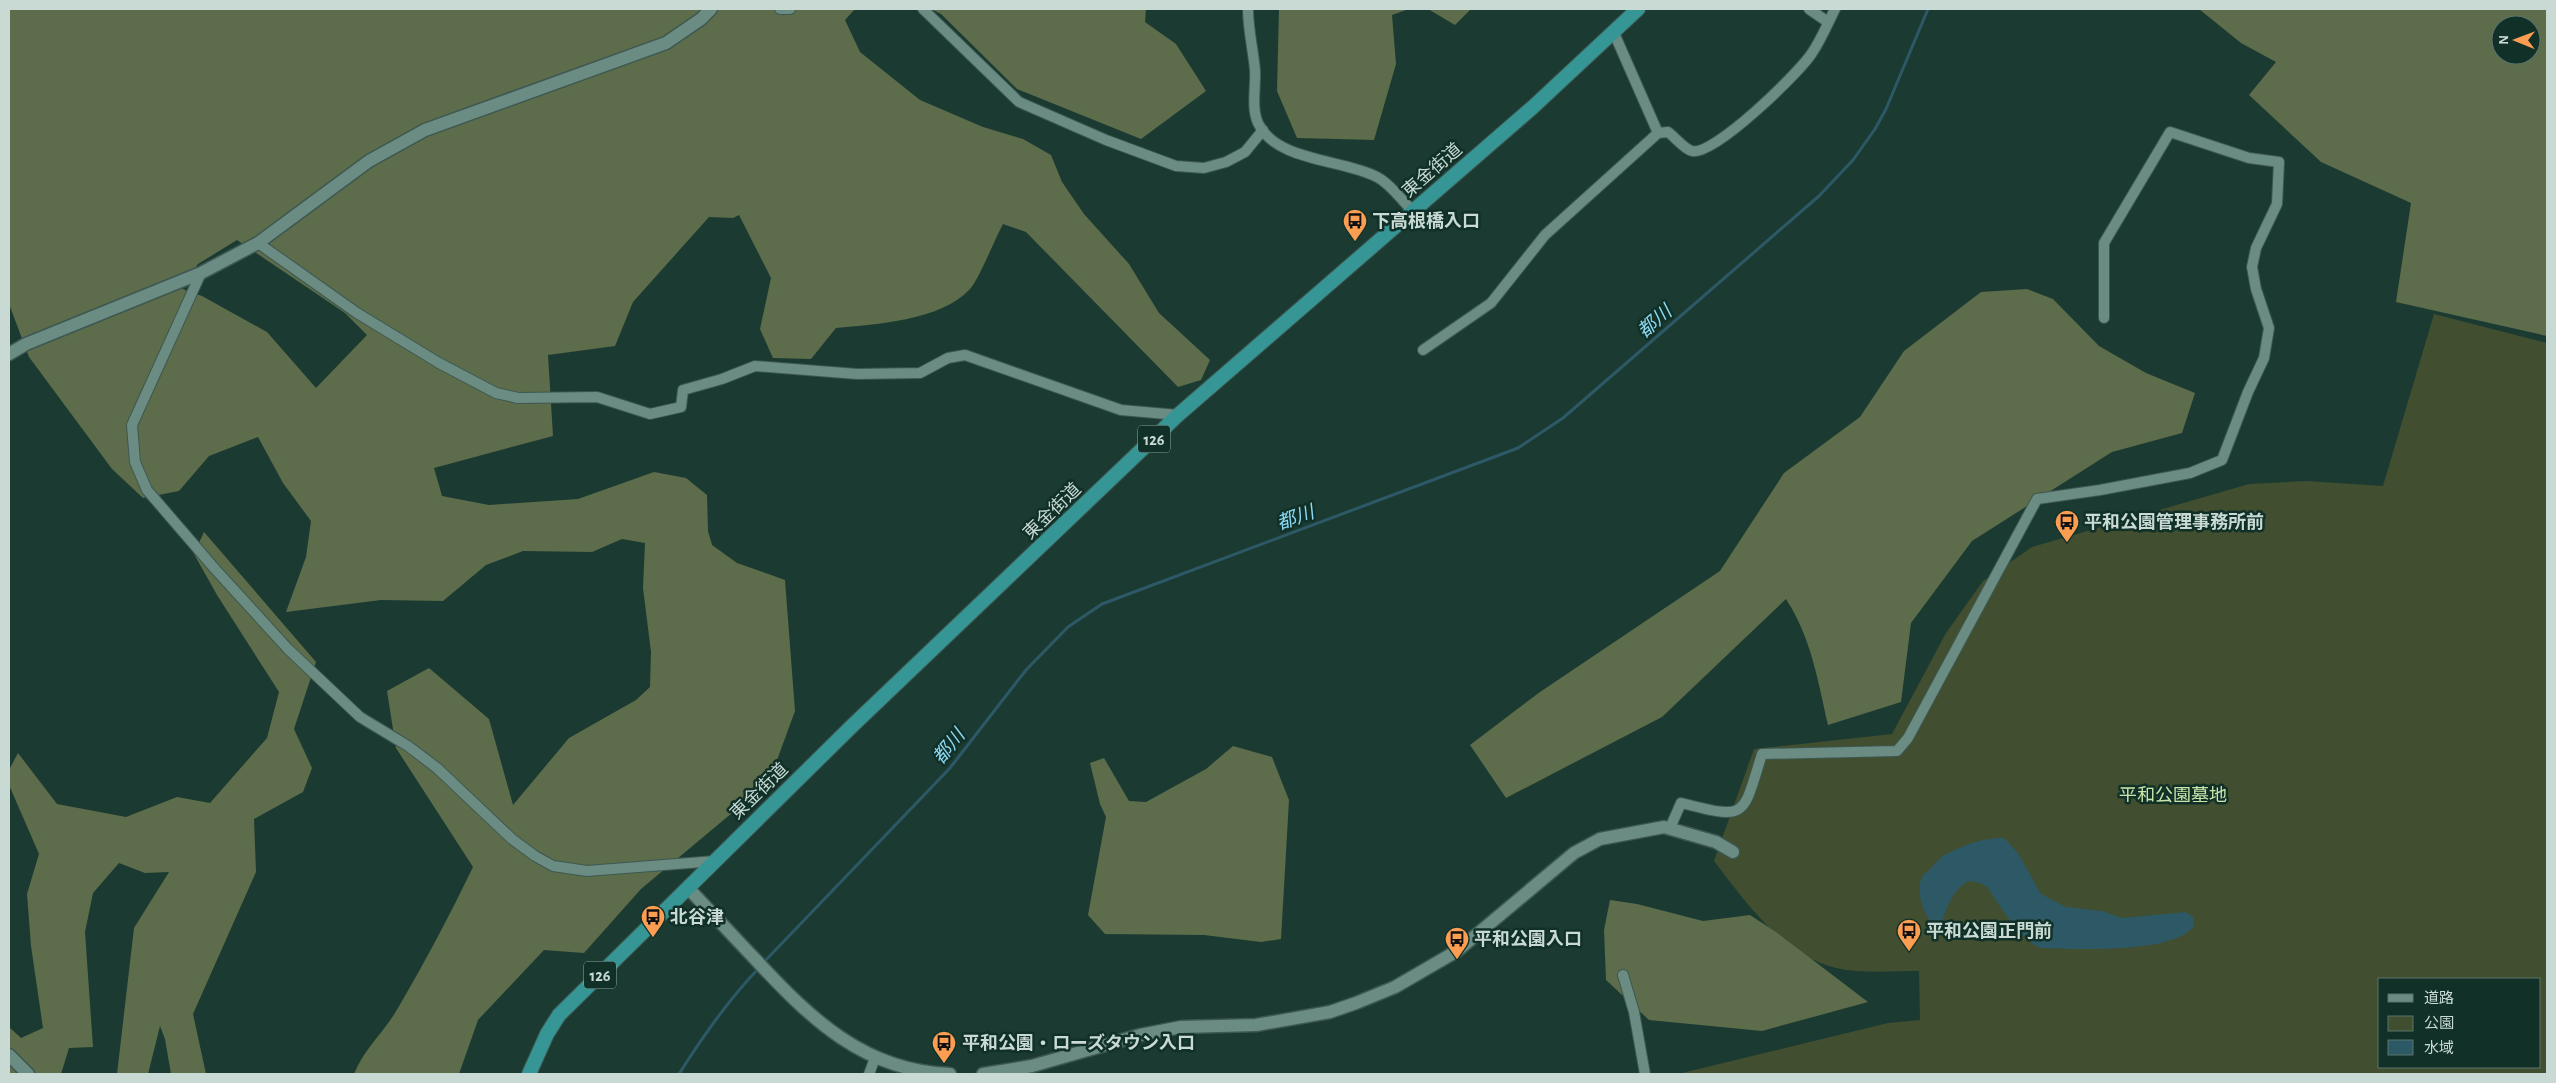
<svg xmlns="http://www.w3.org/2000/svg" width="2556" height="1083" viewBox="0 0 2556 1083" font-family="'Alegreya Sans','Noto Sans JP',sans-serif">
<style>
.green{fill:#414e2f;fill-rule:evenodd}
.forest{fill:#5d6c4a;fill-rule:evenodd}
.water{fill:#2d5967}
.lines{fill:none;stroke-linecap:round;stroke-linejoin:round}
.stream{stroke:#2d5967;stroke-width:3}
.minor-casing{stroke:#3d5852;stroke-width:12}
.tertiary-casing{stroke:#3d5852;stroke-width:15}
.trunk-casing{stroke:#3d5852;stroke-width:16}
.minor{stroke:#6b8c82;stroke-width:10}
.tertiary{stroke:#6b8c82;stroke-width:12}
.trunk{stroke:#369595;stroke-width:14}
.labels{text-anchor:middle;stroke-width:5;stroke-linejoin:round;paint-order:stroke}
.shield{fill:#103028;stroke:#92a7a1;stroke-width:1}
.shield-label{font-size:16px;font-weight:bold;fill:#c9dad5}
.street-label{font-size:18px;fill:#c9dad5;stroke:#103028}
.poi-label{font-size:18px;font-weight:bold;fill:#c9dad5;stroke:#103028;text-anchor:start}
.park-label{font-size:18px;fill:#cae5a9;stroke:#103028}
.water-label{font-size:19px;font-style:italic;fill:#8cd9f3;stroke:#103028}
</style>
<rect width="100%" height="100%" fill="#1b3b32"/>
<path class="green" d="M2434,314L2547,343V1074H1678L1888,1023L1920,1020L1919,971C1896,971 1870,973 1846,970C1787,962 1748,905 1714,861L1754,749L1892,734L1946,633L1983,581L2032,547L2249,484L2306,481L2383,486ZM2380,979H2540V1067H2380Z"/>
<g class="forest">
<path d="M9,9H855L845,20L860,52L920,100L983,127L1023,139L1051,155L1062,182L1084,214L1129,264L1159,313L1210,360L1201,380L1178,387L1026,232L1003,224C995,239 979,279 970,289C940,321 877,324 836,328L811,359L773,358L760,329L771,278L739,215L733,218L709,217L633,302L615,346L548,355L553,436L434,468L442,496L489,505L578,499L654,472L686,478L707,495L708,531L712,545L737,563L785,580L795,711L769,782L641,889L584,953L544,950L478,1020L459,1074H354C364,1049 385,1031 398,1008C425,962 450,915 473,867L396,748L387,691L429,668L489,719L513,805L569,738L636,700L650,687L651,652L643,588L645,543L622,539L592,552L523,551L486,565L443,601L381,600L286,612L306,557L311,521L283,483L258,437L209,456L179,491L143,498L112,469L29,357L9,304ZM237,240L345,313L367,335L316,388L267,332L202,296L180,288L198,264Z"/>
<polygon points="931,9 1146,9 1145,22 1176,44 1206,91 1141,139 1017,89 941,14"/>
<polygon points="1279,9 1409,9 1392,15 1396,64 1374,140 1297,138 1277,91"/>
<polygon points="1428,9 1471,9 1455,25"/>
<path d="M2199,9H2547V336L2396,302L2411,203L2321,162L2249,95L2276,62L2241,43ZM2501,25H2531V55H2501Z"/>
<path d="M2027,289L2053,299L2099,346L2146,373L2195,393L2182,433L2112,452L1972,541L1911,623L1901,702L1828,725C1818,681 1811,637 1786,599L1662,717L1506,798L1470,745L1540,692L1720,571L1784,473L1860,417L1904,351L1981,292Z"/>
<polygon points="204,532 316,662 294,729 312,768 303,792 254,819 256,872 193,1014 206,1074 171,1074 165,1039 160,1026 148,1074 117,1074 134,928 169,872 145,873 119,863 93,893 85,932 93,1047 69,1048 61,1074 9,1074 9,1027 21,1038 43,1028 31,946 27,894 39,854 9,785 9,770 18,753 57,804 126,817 177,797 210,803 267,738 279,692 217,595 194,554"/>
<polygon points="1233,746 1272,757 1289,800 1281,939 1261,942 1204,935 1105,934 1088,915 1106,817 1100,804 1090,763 1104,758 1129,801 1146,802 1206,769"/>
<polygon points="1610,900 1637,904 1703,921 1750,915 1776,932 1868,1002 1762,1031 1649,1020 1606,980 1604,930"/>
</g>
<path class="water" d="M2004,838L2018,853L2041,894L2066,907L2102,911L2122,918L2186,912L2194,918L2193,927C2172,954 2074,949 2040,948C2018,937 2001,907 1987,887L1980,883L1970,881C1956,884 1943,912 1942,926L1936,928C1924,917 1914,890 1923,875C1931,870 1936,861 1943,856C1960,846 1984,837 2004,838Z"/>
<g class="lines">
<g class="stream">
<polyline points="763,963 950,768 1026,670 1068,627 1102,604 1518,448 1563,418 1819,196 1853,160 1875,129 1886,109 1928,9"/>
<path d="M679,1074C703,1036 728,1000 759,968"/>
</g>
<defs>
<g id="minor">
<polyline points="780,9 790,9"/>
<polyline points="923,9 1019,102 1106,140 1176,166 1204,168 1226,162 1245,152 1263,130"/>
<path d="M1248,9C1248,29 1253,49 1255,70C1256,86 1251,108 1258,123C1276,162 1344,159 1377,177C1391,184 1402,201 1413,211"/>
<polyline points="1809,9 1828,22"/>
<polyline points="1614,33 1658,133"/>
<polyline points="258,243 357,313 439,363 496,393 518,398 597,397 650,414 681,407 683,390 722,379 755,366 857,374 920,373 948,358 965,355 1121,410 1178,415"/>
<polyline points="201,273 132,425 135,462 147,490 215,569 288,649 360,717 408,746 437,768 512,839 535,856 553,866 587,871 715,861"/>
<path d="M1423,350L1491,303L1545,235L1658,133L1668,132C1675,137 1684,149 1692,151C1713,157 1800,72 1812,53C1821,40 1828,23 1835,9"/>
<path d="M1670,828L1681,803C1748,820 1742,818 1762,754L1897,751L1908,738L2037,499L2100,490L2190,473L2222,460L2248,392L2264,358L2269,328L2256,289L2252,267L2256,248L2277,204L2279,162L2249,158L2170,132L2104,243V318"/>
<polyline points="1623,975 1634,1012 1645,1074"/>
<polyline points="869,1074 875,1058"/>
</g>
<g id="tertiary">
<polyline points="9,354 26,344 201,273 258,243 369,161 425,130 666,43 701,19 711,9"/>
<path d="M688,888C711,912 733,936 756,960C811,1019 864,1071 950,1074"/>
<polyline points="9,1055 28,1074"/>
<polyline points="983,1074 1032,1066 1140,1035 1181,1027 1256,1025 1330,1012 1356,1003 1395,987 1457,951 1574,853 1600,839 1664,827 1716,842 1733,852"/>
</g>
<polyline id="trunk" points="529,1074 547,1034 559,1015 852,726 1178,415 1533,107 1638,9"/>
</defs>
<use href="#minor" class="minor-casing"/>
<use href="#tertiary" class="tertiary-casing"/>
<use href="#trunk" class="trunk-casing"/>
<use href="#minor" class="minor"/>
<use href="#tertiary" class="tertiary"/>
<use href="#trunk" class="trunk"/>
</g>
<defs>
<symbol id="bus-pin" viewBox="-11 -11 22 30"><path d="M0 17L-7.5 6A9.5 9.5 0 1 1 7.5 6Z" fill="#fc9e52" stroke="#103028"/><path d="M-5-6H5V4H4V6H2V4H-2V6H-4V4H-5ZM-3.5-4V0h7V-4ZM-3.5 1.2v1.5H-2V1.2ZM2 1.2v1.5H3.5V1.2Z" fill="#111"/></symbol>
</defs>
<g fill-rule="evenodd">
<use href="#bus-pin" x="1341" y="207" width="28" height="38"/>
<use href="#bus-pin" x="2053" y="508" width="28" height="38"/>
<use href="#bus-pin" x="639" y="903" width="28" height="38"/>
<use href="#bus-pin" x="1895" y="917" width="28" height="38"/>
<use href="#bus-pin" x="1443" y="925" width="28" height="38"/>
<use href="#bus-pin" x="930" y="1029" width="28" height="38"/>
</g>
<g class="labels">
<g class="shield">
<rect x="1138" y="425.5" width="32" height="27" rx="4"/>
<rect x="584" y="961.5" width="32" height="27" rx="4"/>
</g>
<g class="shield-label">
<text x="1154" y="445">126</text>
<text x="600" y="981">126</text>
</g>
<g class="street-label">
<text transform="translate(1432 170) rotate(-41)" y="6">東金街道</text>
<text transform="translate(1052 511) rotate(-44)" y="6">東金街道</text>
<text transform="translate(759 791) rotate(-44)" y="6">東金街道</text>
</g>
<g class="poi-label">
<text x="1372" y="227">下高根橋入口</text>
<text x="2084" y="528">平和公園管理事務所前</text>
<text x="670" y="923">北谷津</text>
<text x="1926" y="937">平和公園正門前</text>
<text x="1474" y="945">平和公園入口</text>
<text x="962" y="1049">平和公園・ローズタウン入口</text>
</g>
<g class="park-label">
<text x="2173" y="801">平和公園墓地</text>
</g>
<g class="water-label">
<text transform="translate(1654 321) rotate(-41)" y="7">都川</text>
<text transform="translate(1295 517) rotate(-20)" y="7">都川</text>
<text transform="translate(948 746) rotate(-51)" y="7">都川</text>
</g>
</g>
<rect width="2556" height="1083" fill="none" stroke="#c9dad5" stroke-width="20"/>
<rect x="2378" y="978" width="162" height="90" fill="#103028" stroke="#5a746d"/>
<rect x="2388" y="994" width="25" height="8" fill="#6b8c82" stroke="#5a746d"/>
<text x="2424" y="1003" font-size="15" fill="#c9dad5">道路</text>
<rect x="2388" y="1016" width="25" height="15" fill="#414e2f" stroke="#5a746d"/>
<text x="2424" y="1028" font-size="15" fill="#c9dad5">公園</text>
<rect x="2388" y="1040" width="25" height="15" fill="#2d5967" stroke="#5a746d"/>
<text x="2424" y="1053" font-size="15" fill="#c9dad5">水域</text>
<g transform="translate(2516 40) rotate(271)"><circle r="24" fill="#103028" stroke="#5a746d"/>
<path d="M0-4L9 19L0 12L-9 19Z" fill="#fc9e52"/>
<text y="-8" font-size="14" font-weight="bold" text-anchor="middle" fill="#c9dad5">N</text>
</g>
</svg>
